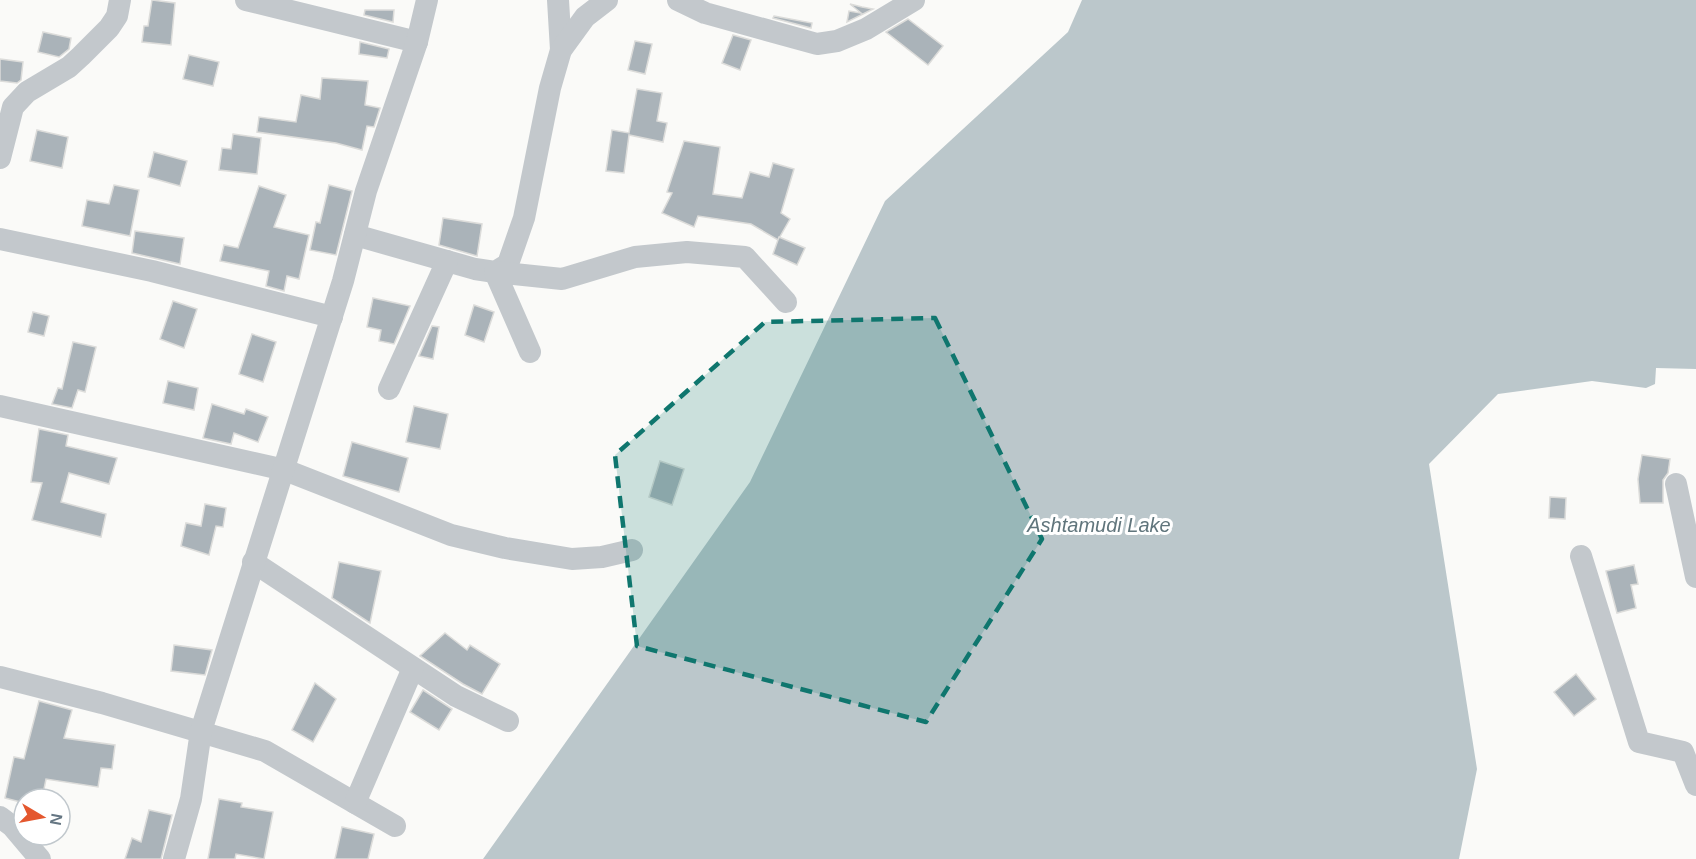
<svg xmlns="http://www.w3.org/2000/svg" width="1696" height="859" viewBox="0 0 1696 859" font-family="Arial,sans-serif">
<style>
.water{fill:#bbc7cb}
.building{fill:#aab3b9;stroke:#dcdcda;stroke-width:1.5}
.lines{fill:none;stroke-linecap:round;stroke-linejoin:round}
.minor{stroke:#c3c8cc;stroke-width:22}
.marked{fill:#0f766e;fill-opacity:0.2;stroke:#0f766e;stroke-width:4.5;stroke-dasharray:12 8;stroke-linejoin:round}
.labels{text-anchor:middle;stroke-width:6;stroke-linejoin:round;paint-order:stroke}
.water-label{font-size:20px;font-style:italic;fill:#60757c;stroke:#fff}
</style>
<rect width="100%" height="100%" fill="#fafaf8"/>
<polygon class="water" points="1082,0 1696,0 1696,369 1656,368 1655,384 1646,388 1592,381 1498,394 1429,464 1477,769 1459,859 483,859 750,482 885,201 1068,32"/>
<g class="building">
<polygon points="152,0 175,3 171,45 142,42 144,26 148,26"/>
<polygon points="850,4 862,7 873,9 847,22 849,11 861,13"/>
<polygon points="365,10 394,10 393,22 364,15"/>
<polygon points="774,16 812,23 811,28 773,18"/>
<polygon points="908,19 943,46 928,65 886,32"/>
<polygon points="43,32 71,38 69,49 59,57 38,52"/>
<polygon points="733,35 751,40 740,70 722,63"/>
<polygon points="635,41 652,44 645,74 628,70"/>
<polygon points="360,42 389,49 387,58 359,54"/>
<polygon points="189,55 219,62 213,86 183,79"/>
<polygon points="0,59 23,62 21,80 17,83 0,81"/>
<polygon points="322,78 368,81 365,105 380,108 374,127 367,126 362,150 336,143 257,132 259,117 296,122 301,95 320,99"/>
<polygon points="637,89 662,93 657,121 667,123 663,142 629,135 624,173 606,171 612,130 629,133"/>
<polygon points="37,130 68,137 62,168 30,161"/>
<polygon points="233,134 261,138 257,174 219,170 222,148 231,149"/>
<polygon points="684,141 720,147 713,194 742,198 750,172 769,177 773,163 794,169 781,213 790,219 778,240 751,224 698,216 694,227 662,213 672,193 667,192"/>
<polygon points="154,152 187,161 180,186 148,177"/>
<polygon points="114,185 139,190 130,236 82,226 87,200 109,204"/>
<polygon points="329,185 352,191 336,255 310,250 316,222 320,223"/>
<polygon points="259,186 286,195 274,227 309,235 299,279 287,276 284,291 266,286 269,271 220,261 224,245 238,248"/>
<polygon points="443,218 482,224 477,256 439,245"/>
<polygon points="135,231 184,238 180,264 132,253"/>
<polygon points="779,237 805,248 797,265 773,254"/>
<polygon points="373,298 410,306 394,344 379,341 381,330 367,327"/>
<polygon points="173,301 197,309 184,348 160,339"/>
<polygon points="474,305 494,312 484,342 465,335"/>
<polygon points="33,312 49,316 44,336 28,332"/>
<polygon points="432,326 439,327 433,359 419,356"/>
<polygon points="252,334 276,342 263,382 239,374"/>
<polygon points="73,342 96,347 85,392 78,390 72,408 52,404 58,388 62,389"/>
<polygon points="168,381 198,388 194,410 163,403"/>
<polygon points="212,404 244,414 246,409 268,417 258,442 234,433 231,444 203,438"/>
<polygon points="414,406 448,414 440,449 406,442"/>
<polygon points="39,429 68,435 66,446 117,458 109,484 69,473 61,502 106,514 101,537 32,520 42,483 31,482"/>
<polygon points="352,442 408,458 399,492 343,476"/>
<polygon points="1642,455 1670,459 1668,473 1663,480 1663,503 1640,503 1638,479"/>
<polygon points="660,461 684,469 672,505 649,497"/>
<polygon points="1550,497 1566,498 1565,519 1549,518"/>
<polygon points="205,504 226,508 223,527 216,526 209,555 181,546 186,523 201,526"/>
<polygon points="339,562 381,571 370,623 332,598"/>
<polygon points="1634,565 1638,584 1631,585 1636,608 1617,613 1606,571"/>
<polygon points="445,633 467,650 470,645 500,664 482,694 463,684 420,656"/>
<polygon points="174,645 212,650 205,675 171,671"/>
<polygon points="1576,674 1596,699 1574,716 1554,692"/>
<polygon points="315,683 336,699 313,742 292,730"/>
<polygon points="423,690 452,709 439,730 410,712"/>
<polygon points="39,701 72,710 64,738 115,745 112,769 101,768 98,787 46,779 42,799 24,799 24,803 5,798 14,757 24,759"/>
<polygon points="219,799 242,803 241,807 273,812 264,859 236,854 235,859 208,859"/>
<polygon points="149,810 172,815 161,859 125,859 132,838 141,842"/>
<polygon points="342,827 374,834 368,859 335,859"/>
</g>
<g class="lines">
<g class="minor">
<polyline points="246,0 417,42"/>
<polyline points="558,0 561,50"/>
<polyline points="678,0 705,13 817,44 837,41 866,29 914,0"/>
<polyline points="0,158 13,107 27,92 69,67 81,56 109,28 117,16 120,0"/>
<polyline points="355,235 475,269 495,272 508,264 524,218 550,88 561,50 585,17 607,0"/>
<polyline points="0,239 152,271 332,317"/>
<polyline points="530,352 495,272 562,279 635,257 687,252 745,257 786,302"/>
<polyline points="389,389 447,261"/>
<polyline points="0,406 285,470 451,535 505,548 572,559 602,557 632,550"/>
<polyline points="1676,484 1696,577"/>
<polyline points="1581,556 1639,742 1683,752 1696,785"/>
<polyline points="253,562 456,696 508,721"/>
<polyline points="0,677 102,703 265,751 395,826"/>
<polyline points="355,803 413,668"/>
<polyline points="0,817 12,826 40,859"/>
<polyline points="174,859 191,799 201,731 343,281 366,191 417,42 427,0"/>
</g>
</g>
<path class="marked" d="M935,318L1042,539L926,722L637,646L615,455L765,322Z"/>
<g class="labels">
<g class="water-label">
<text x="1099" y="532">Ashtamudi Lake</text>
</g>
</g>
<g transform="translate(42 817) rotate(100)"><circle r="28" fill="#ffffff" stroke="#c1c8cd" stroke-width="1.5"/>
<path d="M0-4.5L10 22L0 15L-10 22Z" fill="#e4572e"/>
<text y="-9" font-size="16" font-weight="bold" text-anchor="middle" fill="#657683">N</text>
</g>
</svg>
